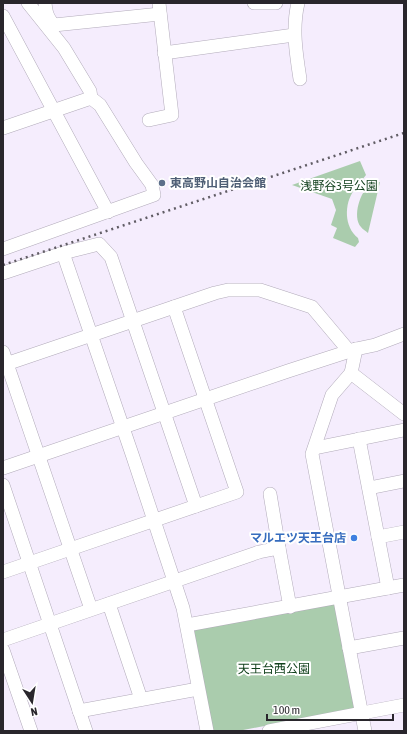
<svg xmlns="http://www.w3.org/2000/svg" width="407" height="734" viewBox="0 0 407 734" font-family="'Asap Condensed','Noto Sans JP',sans-serif">
<style>
.green{fill:#aaccad}
.lines{fill:none;stroke-linecap:round;stroke-linejoin:round}
.minor-casing{stroke:#b2abba;stroke-width:14}
.minor{stroke:#fff;stroke-width:13}
.rail{stroke:#615d65;stroke-width:2.5;stroke-dasharray:2 4;stroke-linecap:butt}
.service-dot{fill:#5c6f8a;stroke:#fff;stroke-width:1.5}
.shop-dot{fill:#3f7fe0;stroke:#fff;stroke-width:1.5}
.labels{text-anchor:middle;stroke-width:4;stroke-linejoin:round;paint-order:stroke}
.service-label{font-size:12px;font-weight:bold;fill:#4e5e75;stroke:#fff;text-anchor:start}
.park-label{font-size:12px;fill:#11401c;stroke:#fff}
.shop-label{font-size:12px;font-weight:bold;fill:#366cbe;stroke:#fff;text-anchor:end}
</style>
<rect width="100%" height="100%" fill="#f5edfd"/>
<g class="green">
<path d="M360,161L366,175C362,180 358,185 354,190C344,204 344,227 358,238L359,242L355,247L333,238L337,228L331,225L336,210L332,199L292,185Z"/>
<path d="M380,182L368,233C366,231 362,229 361,227C352,217 360,191 371,184C373,183 378,183 380,182Z"/>
<polygon points="334,602 336,605 356,705 353,709 238,731 210,731 192,631 194,628"/>
</g>
<g class="lines">
<defs>
<g id="minor">
<path d="M45,3C46,12 47,18 54,25L160,14"/>
<polyline points="254,3 276,3"/>
<path d="M298,3C292,28 296,53 300,79"/>
<polyline points="3,16 108,212"/>
<polyline points="164,53 294,35"/>
<polyline points="149,120 172,115 159,3"/>
<polyline points="3,128 91,98"/>
<polyline points="3,249 154,195 152,185 136,163 100,105 91,98 90,91 64,48 28,3"/>
<polyline points="63,253 133,457 183,608 207,731"/>
<polyline points="3,273 63,253 99,244 111,257 196,506"/>
<polyline points="356,349 351,373 404,414"/>
<polyline points="3,352 91,609"/>
<polyline points="3,365 215,293 228,290 260,290 312,307 349,351"/>
<polyline points="351,373 332,395 312,454 365,731"/>
<polyline points="359,439 388,588"/>
<polyline points="315,448 404,430"/>
<polyline points="3,468 288,371 356,349 375,345 404,334"/>
<polyline points="3,485 86,731"/>
<polyline points="369,488 404,481"/>
<polyline points="270,494 279,548"/>
<polyline points="378,537 404,532"/>
<polyline points="3,572 237,492 174,307"/>
<polyline points="109,604 141,699"/>
<polyline points="187,625 404,585"/>
<polyline points="3,640 259,552 279,548 290,607"/>
<polyline points="349,648 404,638"/>
<polyline points="3,650 31,731"/>
<polyline points="79,711 198,689"/>
<polyline points="269,731 404,705"/>
</g>
</defs>
<use href="#minor" class="minor-casing"/>
<use href="#minor" class="minor"/>
<polyline class="rail" points="3,265 404,133"/>
</g>
<circle class="service-dot" cx="162" cy="183" r="4"/>
<circle class="shop-dot" cx="354" cy="538" r="4"/>
<g class="labels">
<g class="service-label">
<text x="170" y="187">東高野山自治会館</text>
</g>
<g class="park-label">
<text x="339" y="190">浅野谷3号公園</text>
<text x="274" y="673">天王台西公園</text>
</g>
<g class="shop-label">
<text x="346" y="542">マルエツ天王台店</text>
</g>
</g>
<rect width="407" height="734" fill="none" stroke="#29262c" stroke-width="8"/>
<g transform="translate(32 702) rotate(168)" stroke="#ffffff" stroke-width="3" paint-order="stroke">
<path d="M0-3L7 15L0 10L-7 15Z" fill="#29262c"/>
<text y="-6" font-size="11" font-weight="bold" text-anchor="middle" fill="#29262c">N</text>
</g>
<path d="M267 714v6h126v-6" fill="none" stroke="#29262c" stroke-width="2"/>
<text x="273" y="714" font-size="12" fill="#29262c" stroke="#ffffff" stroke-width="3" paint-order="stroke">100 m</text>
</svg>
